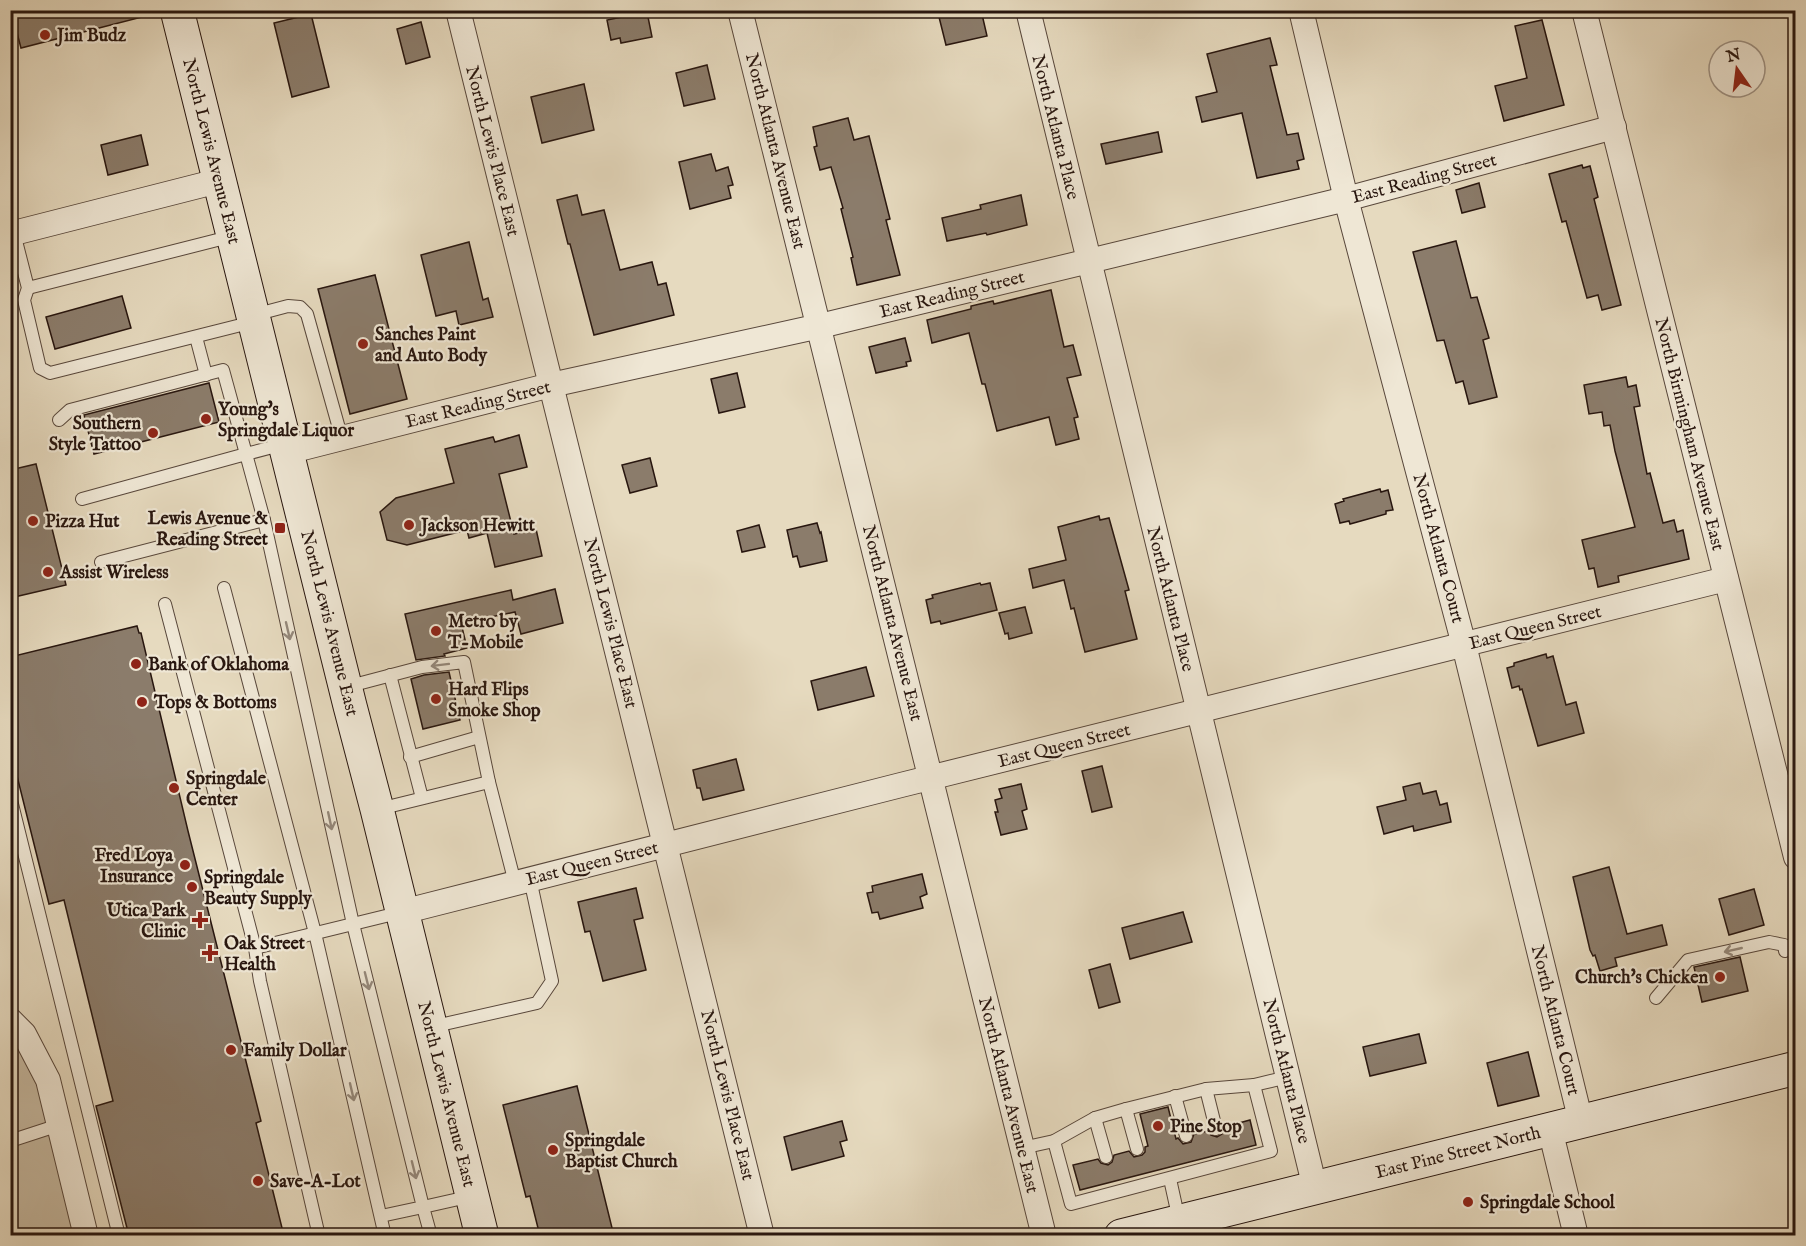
<svg xmlns="http://www.w3.org/2000/svg" width="1806" height="1246" viewBox="0 0 1806 1246" font-family="'IM FELL English',serif">
<style>
.green{fill:#c6b9a1;stroke:#776858;stroke-width:1.5}
.building{fill:#8b7c6b;stroke:#28160f;stroke-width:1.5}
.lines{fill:none;stroke-linecap:round;stroke-linejoin:round}
.lane-casing{stroke:#58473b;stroke-width:14}
.street-casing{stroke:#58473b;stroke-width:26}
.secondary-casing{stroke:#28160f;stroke-width:35}
.lane{stroke:#efe7d5;stroke-width:12}
.street{stroke:#efe7d5;stroke-width:24}
.secondary{stroke:#efe7d5;stroke-width:33}
.oneway{stroke:#95897c}
.poi-dot{fill:#8f2418;stroke:#efe7d5;stroke-width:2}
.labels{text-anchor:middle;stroke-width:4.5;stroke-linejoin:round;paint-order:stroke}
.poi-label{font-size:18px;font-weight:bold;fill:#28160f;stroke:#efe7d5;text-anchor:start}
.street-label{font-size:18px;fill:#28160f;stroke:#efe7d5}
</style>
<rect width="100%" height="100%" fill="#e6dabf"/>
<filter id="stains"><feTurbulence type="fractalNoise" baseFrequency=".00333" numOctaves="4"/><feColorMatrix values="0 0 0 0 .2 0 0 0 0 .09 0 0 0 0 .02 0 0 0 .5 -.17"/></filter>
<radialGradient id="worn" r=".72"><stop offset=".6" stop-color="#630" stop-opacity="0"/><stop offset="1" stop-color="#630" stop-opacity=".3"/></radialGradient>
<polygon class="green" points="10,1037 29,1062 45,1104 75,1235 11,1235"/>
<g class="building">
<polygon points="11,10 141,10 142,17 21,48"/>
<polygon points="967,10 981,10 987,36 946,45 939,17"/>
<polygon points="647,12 652,37 621,43 620,38 611,40 607,20"/>
<polygon points="311,14 329,87 292,97 274,23"/>
<polygon points="1542,20 1564,105 1504,121 1495,86 1527,78 1515,26"/>
<polygon points="421,22 430,57 406,64 397,29"/>
<polygon points="1270,38 1277,65 1270,66 1287,135 1298,133 1304,159 1297,161 1299,169 1257,178 1242,113 1202,122 1196,97 1217,92 1207,54"/>
<polygon points="707,65 715,99 684,106 676,73"/>
<polygon points="584,84 594,130 542,143 531,97"/>
<polygon points="848,118 854,140 869,136 890,219 886,220 900,275 857,285 851,258 853,257 841,209 843,208 831,167 820,170 814,147 817,146 813,127"/>
<polygon points="1158,132 1162,152 1106,164 1101,144"/>
<polygon points="141,135 148,165 108,175 101,145"/>
<polygon points="711,154 716,171 728,167 733,185 728,186 731,198 690,209 679,162"/>
<polygon points="1582,165 1583,168 1590,166 1598,197 1594,199 1621,305 1602,310 1598,295 1587,298 1566,221 1562,222 1549,174"/>
<polygon points="1479,183 1485,207 1462,213 1456,190"/>
<polygon points="577,195 582,215 604,210 620,270 652,262 658,285 666,283 674,315 594,335 570,244 568,244 557,200"/>
<polygon points="1021,195 1027,225 987,235 986,233 947,241 942,218 981,209 980,205"/>
<polygon points="1456,241 1471,298 1477,297 1489,338 1483,340 1497,397 1469,404 1463,381 1456,383 1444,340 1437,341 1413,252"/>
<polygon points="469,242 483,300 488,298 493,317 459,325 456,311 436,316 421,255"/>
<polygon points="375,275 407,399 350,414 318,289"/>
<polygon points="1051,290 1064,347 1073,345 1081,375 1067,378 1078,417 1074,418 1079,439 1056,445 1049,417 997,431 985,384 982,384 969,333 932,343 927,320 971,309 971,306 993,301 994,304"/>
<polygon points="122,296 131,328 55,349 46,317"/>
<polygon points="905,338 911,361 906,362 907,366 876,373 869,347"/>
<polygon points="737,373 745,407 719,413 711,379"/>
<polygon points="1626,377 1628,387 1636,385 1640,406 1634,407 1647,474 1650,473 1663,523 1674,520 1677,532 1683,530 1689,559 1618,576 1619,582 1598,587 1594,568 1589,569 1582,540 1635,527 1615,451 1610,425 1604,426 1602,412 1589,414 1584,385"/>
<polygon points="209,383 219,422 94,454 84,415"/>
<polygon points="519,435 527,467 499,474 514,534 536,529 542,556 495,567 487,533 469,538 467,530 407,545 387,540 380,512 396,498 454,483 445,449 493,437 495,442"/>
<polygon points="650,458 657,486 630,493 622,465"/>
<polygon points="36,464 66,585 10,598 10,470"/>
<polygon points="1380,489 1381,492 1388,490 1393,510 1386,511 1386,514 1350,524 1349,521 1340,523 1335,504 1344,501 1343,499"/>
<polygon points="1099,516 1100,520 1109,518 1129,590 1125,591 1137,639 1085,652 1074,608 1071,609 1064,580 1033,588 1029,569 1066,560 1058,527"/>
<polygon points="817,523 820,533 821,532 827,561 800,567 797,556 793,557 787,530"/>
<polygon points="759,525 765,547 742,552 737,531"/>
<polygon points="980,583 981,585 990,583 997,610 941,624 940,621 931,623 926,600 933,598 932,595"/>
<polygon points="555,589 563,623 521,634 515,612 461,623 467,648 444,654 445,656 416,660 405,614 511,590 513,600"/>
<polygon points="1025,607 1032,633 1009,639 1008,633 1005,634 999,613"/>
<polygon points="137,626 139,633 141,633 188,831 261,1121 256,1123 284,1236 129,1236 96,1106 113,1101 64,900 49,904 10,748 10,657"/>
<polygon points="1546,654 1547,658 1553,656 1566,705 1576,702 1584,733 1538,746 1522,689 1520,690 1519,686 1512,688 1507,668 1514,666 1514,663"/>
<polygon points="866,667 874,696 818,710 811,681"/>
<polygon points="449,672 460,720 423,729 411,679 424,675"/>
<polygon points="736,759 744,790 703,800 700,788 697,788 693,770"/>
<polygon points="1102,766 1112,807 1092,812 1082,771"/>
<polygon points="1420,783 1423,794 1436,791 1440,805 1447,803 1451,822 1414,831 1413,826 1384,834 1377,807 1406,800 1403,787"/>
<polygon points="1021,784 1027,809 1022,811 1027,829 1001,835 995,812 998,812 995,800 1002,798 999,789"/>
<polygon points="1609,867 1627,934 1662,925 1667,945 1615,958 1617,966 1600,971 1595,955 1593,956 1590,950 1573,877"/>
<polygon points="922,874 927,894 920,897 923,908 880,919 878,912 872,913 867,893 873,892 872,886"/>
<polygon points="636,888 643,918 634,920 646,970 603,981 590,931 585,932 578,902"/>
<polygon points="1754,889 1764,925 1729,935 1719,899"/>
<polygon points="1183,912 1192,942 1130,959 1122,928"/>
<polygon points="1740,957 1748,991 1702,1002 1694,967"/>
<polygon points="1110,964 1120,1002 1099,1008 1089,970"/>
<polygon points="1419,1034 1426,1063 1370,1076 1363,1047"/>
<polygon points="1528,1052 1539,1096 1498,1106 1487,1063"/>
<polygon points="577,1086 614,1236 540,1236 530,1196 526,1197 503,1105"/>
<polygon points="1168,1107 1176,1139 1178,1138 1183,1144 1191,1142 1194,1134 1208,1131 1211,1135 1217,1137 1222,1134 1224,1127 1250,1120 1256,1145 1080,1190 1073,1165 1098,1159 1101,1163 1108,1165 1112,1162 1114,1155 1129,1151 1134,1157 1142,1155 1145,1152 1145,1147 1148,1146 1140,1114"/>
<polygon points="842,1121 847,1140 840,1142 844,1156 792,1170 784,1137"/>
</g>
<g class="lines">
<defs>
<g id="lane">
<polyline points="14,233 28,288 24,300 40,368 50,373 253,322"/>
<polyline points="28,288 233,236"/>
<polyline points="254,315 288,306 300,307 307,314 342,439"/>
<polyline points="196,337 206,375"/>
<polyline points="59,420 70,410 223,370 246,454 284,444"/>
<polyline points="82,499 246,454 264,520 353,924 423,1207 381,1216"/>
<polyline points="101,562 264,520"/>
<polyline points="224,588 315,933 385,1236"/>
<polyline points="165,604 255,948 260,981 319,1236"/>
<polyline points="390,675 422,798"/>
<polyline points="346,687 422,667 464,662 489,782 379,809"/>
<polyline points="410,757 479,737"/>
<polyline points="489,782 515,883"/>
<polyline points="10,796 119,1236"/>
<polyline points="255,948 402,912"/>
<polyline points="1656,998 1688,960 1769,942 1784,945 1785,951"/>
<polyline points="431,1027 537,1003 552,981 530,879"/>
<polyline points="1206,1089 1216,1129"/>
<polyline points="1175,1096 1186,1136"/>
<polyline points="1126,1109 1137,1149"/>
<polyline points="1095,1118 1106,1157"/>
<polyline points="10,1141 59,1125"/>
<polyline points="1054,1141 1071,1204 1271,1151 1254,1085"/>
<polyline points="1022,1148 1054,1141 1095,1118 1126,1109 1206,1089 1254,1085 1288,1077"/>
<polyline points="1170,1179 1179,1220"/>
<polyline points="431,1236 423,1207 472,1196"/>
</g>
<g id="street">
<polyline points="458,10 762,1236"/>
<polyline points="740,10 1044,1236"/>
<polyline points="1028,10 1315,1188"/>
<polyline points="1301,10 1346,199 1464,645 1581,1122"/>
<polyline points="1584,10 1796,857"/>
<polyline points="10,234 218,181"/>
<polyline points="287,452 551,385 820,326 1346,199 1614,127"/>
<polyline points="402,912 901,785 1726,579"/>
<polyline points="10,1020 24,1034 48,1080 86,1236"/>
<polyline points="1550,1129 1576,1236"/>
</g>
<g id="secondary">
<polyline points="177,10 350,706 377,809 482,1236"/>
<polyline points="1121,1236 1796,1068"/>
</g>
</defs>
<use href="#lane" class="lane-casing"/>
<use href="#street" class="street-casing"/>
<use href="#secondary" class="secondary-casing"/>
<use href="#lane" class="lane"/>
<use href="#street" class="street"/>
<use href="#secondary" class="secondary"/>
</g>
<defs><path id="oneway-shaft" d="M-6 0H5M1.5-3L5.5 0L1.5 3" fill="none" stroke-width="1.6" stroke-linecap="round" stroke-linejoin="round" transform="scale(1.5)"/></defs>
<g class="oneway">
<use href="#oneway-shaft" transform="translate(288 631) rotate(77)"/>
<use href="#oneway-shaft" transform="translate(440 665) rotate(173)"/>
<use href="#oneway-shaft" transform="translate(330 821) rotate(78)"/>
<use href="#oneway-shaft" transform="translate(1733 950) rotate(167)"/>
<use href="#oneway-shaft" transform="translate(367 981) rotate(76)"/>
<use href="#oneway-shaft" transform="translate(352 1092) rotate(77)"/>
<use href="#oneway-shaft" transform="translate(414 1170) rotate(76)"/>
</g>
<g class="poi-dot">
<circle cx="45" cy="35" r="6"/>
<circle cx="363" cy="344" r="6"/>
<circle cx="206" cy="419" r="6"/>
<circle cx="153" cy="433" r="6"/>
<circle cx="33" cy="521" r="6"/>
<circle cx="409" cy="525" r="6"/>
<rect x="274" y="522" width="12" height="12" rx="3"/>
<circle cx="48" cy="572" r="6"/>
<circle cx="436" cy="631" r="6"/>
<circle cx="136" cy="664" r="6"/>
<circle cx="436" cy="699" r="6"/>
<circle cx="142" cy="702" r="6"/>
<circle cx="174" cy="788" r="6"/>
<circle cx="185" cy="865" r="6"/>
<circle cx="192" cy="887" r="6"/>
<path d="M197 911h6v6h6v6h-6v6h-6v-6h-6v-6h6z"/>
<path d="M207 944h6v6h6v6h-6v6h-6v-6h-6v-6h6z"/>
<circle cx="1720" cy="977" r="6"/>
<circle cx="231" cy="1050" r="6"/>
<circle cx="1158" cy="1126" r="6"/>
<circle cx="553" cy="1150" r="6"/>
<circle cx="258" cy="1181" r="6"/>
<circle cx="1468" cy="1202" r="6"/>
</g>
<g class="labels">
<g class="poi-label">
<text x="57" y="41">Jim Budz</text>
<text x="375" y="340">Sanches Paint<tspan x="375" dy="21">and Auto Body</tspan></text>
<text x="218" y="415">Young's<tspan x="218" dy="21">Springdale Liquor</tspan></text>
<text x="141" y="429" text-anchor="end">Southern<tspan x="141" dy="21">Style Tattoo</tspan></text>
<text x="268" y="524" text-anchor="end">Lewis Avenue &amp;<tspan x="268" dy="21">Reading Street</tspan></text>
<text x="45" y="527">Pizza Hut</text>
<text x="421" y="531">Jackson Hewitt</text>
<text x="60" y="578">Assist Wireless</text>
<text x="448" y="627">Metro by<tspan x="448" dy="21">T-Mobile</tspan></text>
<text x="148" y="670">Bank of Oklahoma</text>
<text x="448" y="695">Hard Flips<tspan x="448" dy="21">Smoke Shop</tspan></text>
<text x="154" y="708">Tops &amp; Bottoms</text>
<text x="186" y="784">Springdale<tspan x="186" dy="21">Center</tspan></text>
<text x="173" y="861" text-anchor="end">Fred Loya<tspan x="173" dy="21">Insurance</tspan></text>
<text x="204" y="883">Springdale<tspan x="204" dy="21">Beauty Supply</tspan></text>
<text x="186" y="916" text-anchor="end">Utica Park<tspan x="186" dy="21">Clinic</tspan></text>
<text x="224" y="949">Oak Street<tspan x="224" dy="21">Health</tspan></text>
<text x="1708" y="983" text-anchor="end">Church's Chicken</text>
<text x="243" y="1056">Family Dollar</text>
<text x="1170" y="1132">Pine Stop</text>
<text x="565" y="1146">Springdale<tspan x="565" dy="21">Baptist Church</tspan></text>
<text x="270" y="1187">Save-A-Lot</text>
<text x="1480" y="1208">Springdale School</text>
</g>
<g class="street-label">
<text transform="translate(1056 127) rotate(76)" y="6">North Atlanta Place</text>
<text transform="translate(212 151) rotate(76)" y="6">North Lewis Avenue East</text>
<text transform="translate(493 151) rotate(76)" y="6">North Lewis Place East</text>
<text transform="translate(776 151) rotate(76)" y="6">North Atlanta Avenue East</text>
<text transform="translate(1424 178) rotate(-15)" y="6">East Reading Street</text>
<text transform="translate(952 294) rotate(-14)" y="6">East Reading Street</text>
<text transform="translate(478 404) rotate(-14)" y="6">East Reading Street</text>
<text transform="translate(1690 434) rotate(76)" y="6">North Birmingham Avenue East</text>
<text transform="translate(1439 548) rotate(75)" y="6">North Atlanta Court</text>
<text transform="translate(1171 599) rotate(76)" y="6">North Atlanta Place</text>
<text transform="translate(330 623) rotate(76)" y="6">North Lewis Avenue East</text>
<text transform="translate(611 623) rotate(76)" y="6">North Lewis Place East</text>
<text transform="translate(893 623) rotate(76)" y="6">North Atlanta Avenue East</text>
<text transform="translate(1535 627) rotate(-14)" y="6">East Queen Street</text>
<text transform="translate(1064 745) rotate(-14)" y="6">East Queen Street</text>
<text transform="translate(592 863) rotate(-14)" y="6">East Queen Street</text>
<text transform="translate(1556 1020) rotate(76)" y="6">North Atlanta Court</text>
<text transform="translate(1287 1071) rotate(76)" y="6">North Atlanta Place</text>
<text transform="translate(447 1094) rotate(76)" y="6">North Lewis Avenue East</text>
<text transform="translate(728 1095) rotate(76)" y="6">North Lewis Place East</text>
<text transform="translate(1009 1095) rotate(76)" y="6">North Atlanta Avenue East</text>
<text transform="translate(1458 1152) rotate(-14)" y="6">East Pine Street North</text>
</g>
</g>
<rect width="1806" height="1246" fill="none" stroke="#e6dabf" stroke-width="36"/>
<rect x="12" y="12" width="1782" height="1222" fill="none" stroke="#28160f" stroke-width="3"/>
<rect x="18" y="18" width="1770" height="1210" fill="none" stroke="#28160f" stroke-width="1.5"/>
<g transform="translate(1737 69) rotate(346)"><circle r="28" fill="#efe7d5" stroke="#9f9386" stroke-width="1.5"/>
<path d="M0-4.5L10 22L0 15L-10 22Z" fill="#8f2418"/>
<text y="-9" font-size="16" font-weight="bold" text-anchor="middle" fill="#28160f">N</text>
</g>
<rect width="100%" height="100%" filter="url(#stains)"/>
<rect width="100%" height="100%" fill="url(#worn)"/>
</svg>
